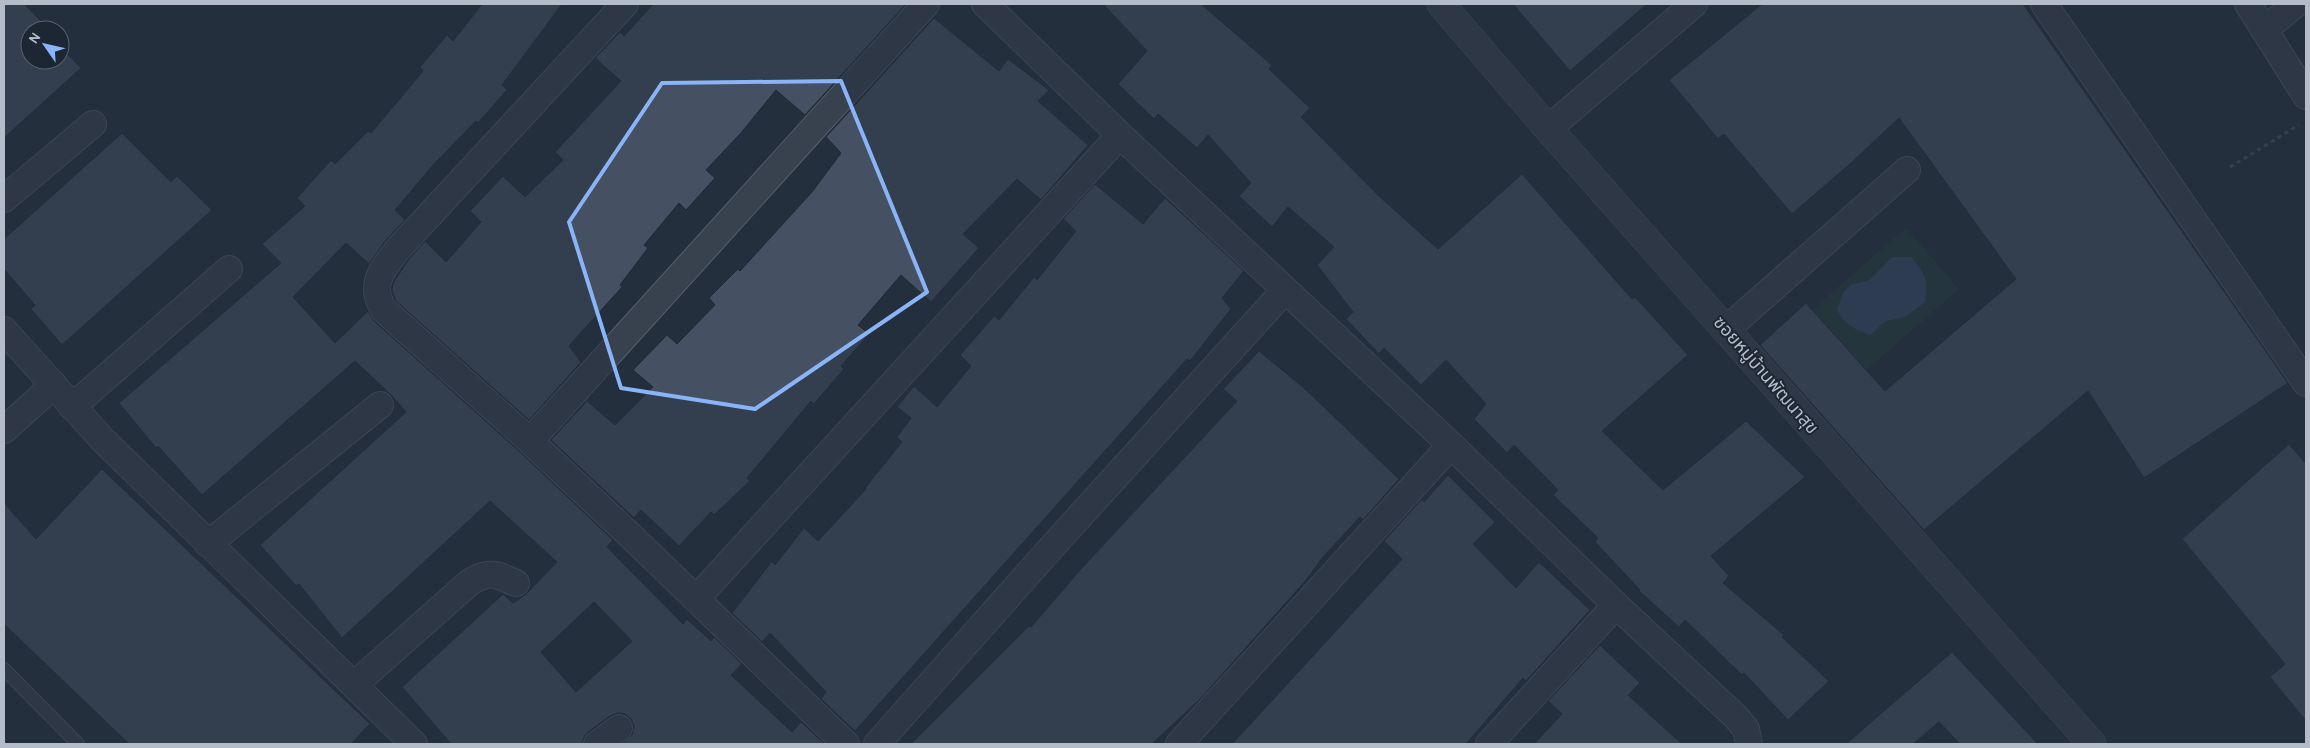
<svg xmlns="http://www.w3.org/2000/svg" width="2310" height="748" viewBox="0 0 2310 748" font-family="Karla,'Noto Sans Thai',sans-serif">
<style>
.pitch{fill:#263c3f}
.water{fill:#394c67}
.building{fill:#455162;stroke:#1f2835;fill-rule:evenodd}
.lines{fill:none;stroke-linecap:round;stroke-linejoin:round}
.service-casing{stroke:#565f6c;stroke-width:14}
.minor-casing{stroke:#565f6c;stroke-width:28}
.tertiary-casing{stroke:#565f6c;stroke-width:29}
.path{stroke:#44595c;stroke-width:3;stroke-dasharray:4 4;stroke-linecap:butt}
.service{stroke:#38414e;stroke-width:12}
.minor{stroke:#38414e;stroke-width:26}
.tertiary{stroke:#38414e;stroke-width:28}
.marked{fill:none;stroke:#8ab4f8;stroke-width:4;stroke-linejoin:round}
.labels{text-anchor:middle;stroke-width:4;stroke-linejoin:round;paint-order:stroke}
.street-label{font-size:18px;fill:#b4bcc9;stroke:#1d2633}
</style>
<rect width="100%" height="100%" fill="#242f3e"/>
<polygon class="pitch" points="1906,228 1959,289 1865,371 1812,310"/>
<path class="water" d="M1892,257H1911C1925,274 1929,278 1925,302L1905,317L1886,321L1870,335C1854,329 1844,325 1837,309L1844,291L1852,284L1868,281Z"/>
<g class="building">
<polygon points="4,4 24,4 41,21 38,23 45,30 30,30 30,60 60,60 60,46 81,68 4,138"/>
<path d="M482,4H562L502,85L507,90L478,123L476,121L434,164L395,210L405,220L386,240L369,264L346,243L293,297L335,343L368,311L374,321L520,452L613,540L607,547L683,624L687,619L711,641L714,637L742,664L731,675L792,732L801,722L825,744H622L632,735L634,726L631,719L625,714L618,713L610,716L588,732L584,737L582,744H451L402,687L503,594L513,603L525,595L557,562L490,501L342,638L299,584L296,586L260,545L406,412L391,395L355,361L202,495L158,446L156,448L119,403L281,263L262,244L305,206L297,198L331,160L335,164L368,131L371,133L423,71L420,67L447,35L453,41ZM594,602L632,641L576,692L541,652Z"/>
<polygon points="653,4 906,4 805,115 776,90 740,134 706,170 715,178 686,210 679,203 644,245 648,248 620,285 622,287 569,346 581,362 529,420 396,301 392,291 393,283 409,259 425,241 446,262 481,222 470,211 503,176 525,197 563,160 555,152 621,81 595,58 620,32 624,36"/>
<polygon points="1103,4 1201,4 1272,65 1269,69 1310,108 1301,117 1380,197 1438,249 1522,174 1632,299 1635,297 1688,355 1602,431 1663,490 1746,421 1805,477 1711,556 1729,576 1723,583 1784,635 1782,637 1829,681 1788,720 1744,673 1742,675 1685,620 1679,627 1639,591 1640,590 1595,542 1598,538 1553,495 1558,490 1514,445 1507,453 1474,419 1486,404 1446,360 1421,385 1384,348 1379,354 1346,319 1353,312 1317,265 1334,247 1288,207 1272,227 1239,196 1251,183 1208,135 1197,148 1158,114 1154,119 1118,84 1147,51"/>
<polygon points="1513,4 1647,4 1570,71"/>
<polygon points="1762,4 2023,4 2288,383 2144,478 2088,391 1924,530 1760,345 1806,303 1885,391 2016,279 1899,118 1851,163 1792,214 1724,134 1718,139 1669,80"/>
<polygon points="934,18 999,71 1008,59 1049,90 1038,101 1088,145 1041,200 1017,179 963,234 979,248 931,302 901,275 858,325 869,334 841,366 844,369 814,404 811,401 747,478 750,481 714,515 711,512 679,546 641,510 634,518 551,440 587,401 615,425 653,387 633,370 667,335 677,344 715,305 709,298 738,269 740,271 812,192 841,153 826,137"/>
<polygon points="122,133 171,182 177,176 212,210 62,345 31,309 35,305 4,269 4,239"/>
<polygon points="1095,184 1143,224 1165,198 1244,271 1222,298 1231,309 1190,361 1187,359 855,731 821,699 826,692 770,633 762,642 732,613 772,561 775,565 804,528 818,541 866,489 865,488 902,442 897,437 911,418 897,407 914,386 937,407 971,366 960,355 994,316 999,320 1034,277 1037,280 1076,231 1063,219"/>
<polygon points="1259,351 1303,387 1399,479 1363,520 1360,517 1322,558 1307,579 1202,697 1152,744 911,744 1029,626 1031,627 1080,570 1237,401 1223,389"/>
<polygon points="2289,444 2306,464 2306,721 2270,677 2285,664 2182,539"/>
<polygon points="102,469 370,724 351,744 129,744 4,624 4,503 36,539"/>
<polygon points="1448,475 1495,522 1473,544 1516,588 1539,562 1590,610 1526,681 1523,678 1466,744 1232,744 1402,559 1384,541 1422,499 1424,502"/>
<polygon points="1600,645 1640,683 1628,695 1682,744 1534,744 1562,714 1548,701"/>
<polygon points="1952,652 2038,744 1960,744 1939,722 1913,744 1846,744"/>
</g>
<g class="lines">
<defs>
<polyline id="service" points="4,669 78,744"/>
<g id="minor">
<path d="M625,4L398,249C382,270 368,284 384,310L530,441L637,542L846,744"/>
<polyline points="985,4 1120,135 1451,445 1616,605 1736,717 1746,729 1749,744"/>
<polyline points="2044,4 2306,383"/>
<polyline points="2248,4 2306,96"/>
<polyline points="2264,30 2296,4"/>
<polyline points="1544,124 1555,123 1694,4"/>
<polyline points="4,199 93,124"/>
<polyline points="1724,328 1729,327 1907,170"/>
<polyline points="4,330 102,439 414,744"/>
<polyline points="72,407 229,269"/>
<polyline points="4,430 54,385"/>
<polyline points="530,441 926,4"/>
<polyline points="208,544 380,405"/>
<polyline points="696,599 1120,135"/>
<path d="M354,685L470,582C492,570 494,574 516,583"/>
<polyline points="597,744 619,728"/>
<polyline points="877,744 1051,548 1285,290"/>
<polyline points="1179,744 1451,445"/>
<polyline points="1489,744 1616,605"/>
</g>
<polyline id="tertiary" points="1441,4 1544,124 2092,744"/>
</defs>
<use href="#service" class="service-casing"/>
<use href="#minor" class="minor-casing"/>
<use href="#tertiary" class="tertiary-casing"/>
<polyline class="path" points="2230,167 2299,125"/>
<use href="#service" class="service"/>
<use href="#minor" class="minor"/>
<use href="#tertiary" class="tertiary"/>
</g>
<path d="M0 0H2310V748H0ZM841,81L927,292L755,409L621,388L569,222L662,83Z" fill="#242f3e" fill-opacity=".55" fill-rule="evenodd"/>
<path class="marked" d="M841,81L927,292L755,409L621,388L569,222L662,83Z"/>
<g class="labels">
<g class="street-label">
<text transform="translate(1766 375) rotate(49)" y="6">ซอยหมู่บ้านพัฒนาสุข</text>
</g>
</g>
<rect width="2310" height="748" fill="none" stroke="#b4bcc9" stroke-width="10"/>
<g transform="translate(45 45) rotate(304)"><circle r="24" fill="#1d2633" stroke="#59626f"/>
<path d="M0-4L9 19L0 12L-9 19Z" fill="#8ab4f8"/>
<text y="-8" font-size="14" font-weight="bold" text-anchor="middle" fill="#b4bcc9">N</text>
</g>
</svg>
